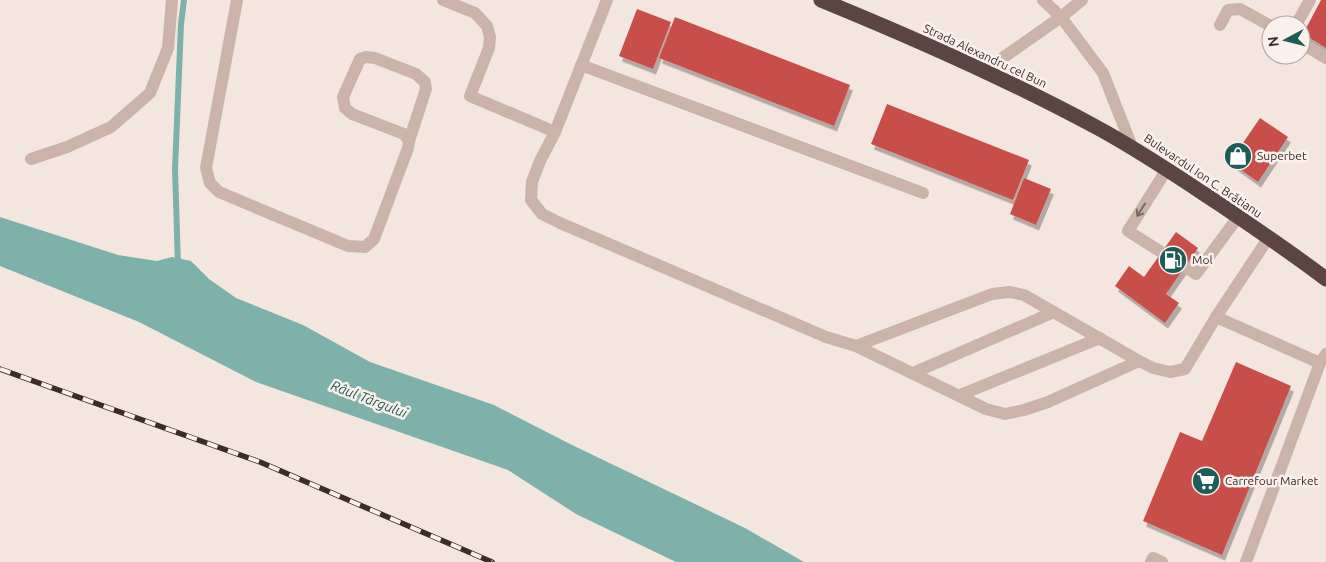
<svg xmlns="http://www.w3.org/2000/svg" width="1326" height="562" viewBox="0 0 1326 562" font-family="Ubuntu,sans-serif">
<style>
.water{fill:#7db1a9}
.lines{fill:none;stroke-linecap:round;stroke-linejoin:round}
.stream{stroke:#7db1a9;stroke-width:6}
.building{fill:#c84f49;filter:url(#shadow)}
.lane{stroke:#ccb3aa;stroke-width:12}
.street{stroke:#ccb3aa;stroke-width:12}
.highway{stroke:#5b4441;stroke-width:15}
.rail-casing{stroke:#3a2c2a;stroke-width:5.5}
.rail{stroke:#fbf1ec;stroke-width:4;stroke-dasharray:11;stroke-linecap:butt}
.oneway{stroke:#7c6964}
.labels{text-anchor:middle;stroke-width:5;stroke-linejoin:round;paint-order:stroke}
.street-label{font-size:12px;fill:#3a2c2a;stroke:#fbf1ec}
.poi-label{font-size:12px;fill:#3a2c2a;stroke:#fbf1ec;text-anchor:start}
.water-label{font-size:14px;font-style:italic;fill:#1e5c55;stroke:#fbf1ec}
</style>
<defs>
<filter id="shadow"><feDropShadow dx="3" dy="5.5" stdDeviation="0" flood-color="#0004"/></filter>
</defs>
<rect width="100%" height="100%" fill="#f3e6df"/>
<polygon class="water" points="0,217 118,255 157,261 172,257 191,261 209,279 236,298 303,325 370,362 494,405 572,445 745,528 804,562 676,562 576,514 508,470 256,382 139,322 0,266"/>
<g class="lines">
<polyline class="stream" points="178,266 175,169 181,24 184,0"/>
</g>
<g class="building">
<polygon points="1321,0 1326,0 1326,48 1303,34"/>
<polygon points="637,9 671,22 653,69 619,56"/>
<polygon points="675,17 850,85 834,126 659,58"/>
<polygon points="887,104 1029,160 1013,200 871,144"/>
<polygon points="1260,118 1288,137 1258,182 1230,162"/>
<polygon points="1024,178 1051,189 1036,225 1010,214"/>
<polygon points="1176,232 1198,248 1166,294 1179,303 1165,323 1115,286 1129,266 1144,277"/>
<polygon points="1236,362 1291,386 1222,555 1143,521 1180,432 1202,441"/>
</g>
<g class="lines">
<g class="lane">
<polyline points="237,0 206,168 210,183 219,192 348,246 365,247 374,239 408,148 409,141 404,134 352,114 345,108 343,97 360,59 366,57 375,58 416,74 425,82 426,89 409,141"/>
<polyline points="443,0 475,13 487,26 490,37 489,48 470,96 555,132 607,0"/>
<polyline points="1220,25 1228,10 1240,9 1271,26"/>
<polyline points="1296,25 1310,0"/>
<polyline points="1301,43 1326,58"/>
<polyline points="581,65 923,193"/>
<polyline points="555,132 540,161 532,182 531,200 542,214 560,223 826,337 856,346 992,294 1010,292 1024,295 1139,361 1153,368 1170,372 1185,369 1216,317 1269,237"/>
<polyline points="31,159 67,147 111,127 150,93 168,48 172,0"/>
<polyline points="1167,169 1128,231 1196,274 1238,217"/>
<polyline points="1216,317 1320,363"/>
<polyline points="856,346 986,409 1005,414 1024,410 1048,402 1139,361"/>
<polyline points="913,373 1054,312"/>
<polyline points="960,395 1100,338"/>
<polyline points="1151,562 1153,558 1162,562"/>
<polyline points="1246,562 1320,363 1326,354"/>
</g>
<g class="street">
<polyline points="1043,0 1061,17 1103,73 1132,147"/>
<polyline points="984,71 1061,17 1082,0"/>
</g>
<path class="highway" d="M821,0C914,38 1007,79 1096,127C1139,150 1180,178 1221,205C1256,229 1292,253 1326,279"/>
<defs>
<polyline id="rail" points="0,369 260,462 492,562"/>
</defs>
<use href="#rail" class="rail-casing"/>
<use href="#rail" class="rail"/>
</g>
<defs><path id="oneway-shaft" d="M-6 0H5M1.5-3L5.5 0L1.5 3" fill="none" stroke-width="1.6" stroke-linecap="round" stroke-linejoin="round" transform="scale(1.25)"/></defs>
<use class="oneway" href="#oneway-shaft" transform="translate(1141 210) rotate(122)"/>
<defs>
<symbol id="shop-disc" viewBox="-11 -11 22 22"><circle r="9.5" fill="#1e5c55" stroke="#fbf1ec"/><path d="M-5-2.5h2.3a2.7 3.5 0 0 1 5.4 0H5L5.5 6h-11ZM-1.5-2.5h3a1.5 2.3 0 0 0-3 0Z" fill="#fff"/></symbol>
<symbol id="fuel-disc" viewBox="-11 -11 22 22"><circle r="9.5" fill="#1e5c55" stroke="#fbf1ec"/><path d="M-5.5-6h7V0h2V4h1.3V-2.5L3-4.5l.8-.8L6-3V5H2.5V1h-1V6h-7ZM-4.2-4.7v3.2H.2V-4.7Z" fill="#fff"/></symbol>
<symbol id="supermarket-disc" viewBox="-11 -11 22 22"><circle r="9.5" fill="#1e5c55" stroke="#fbf1ec"/><path d="M-6-5.5h2.5l.6 2H6L4.5 2H-2.5L-4.4-4H-6ZM-1.5 3.2a1.3 1.3 0 1 0 .1 0ZM3 3.2a1.3 1.3 0 1 0 .1 0Z" fill="#fff"/></symbol>
</defs>
<g fill-rule="evenodd">
<use href="#shop-disc" x="1222" y="140" width="32" height="32"/>
<use href="#fuel-disc" x="1157" y="244" width="32" height="32"/>
<use href="#supermarket-disc" x="1190" y="465" width="32" height="32"/>
</g>
<g class="labels">
<g class="street-label">
<text transform="translate(985 56) rotate(25)" y="4">Strada Alexandru cel Bun</text>
<text transform="translate(1203 176) rotate(34)" y="4">Bulevardul Ion C. Brătianu</text>
</g>
<g class="poi-label">
<text x="1257" y="160">Superbet</text>
<text x="1192" y="264">Mol</text>
<text x="1225" y="485">Carrefour Market</text>
</g>
<g class="water-label">
<text transform="translate(369 399) rotate(21)" y="5">Râul Târgului</text>
</g>
</g>
<g transform="translate(1286 40) rotate(263)"><circle r="24" fill="#fbf1ec" stroke="#aea29e"/>
<path d="M0-4L9 19L0 12L-9 19Z" fill="#1e5c55"/>
<text y="-8" font-size="14" font-weight="bold" text-anchor="middle" fill="#3a2c2a">N</text>
</g>
</svg>
